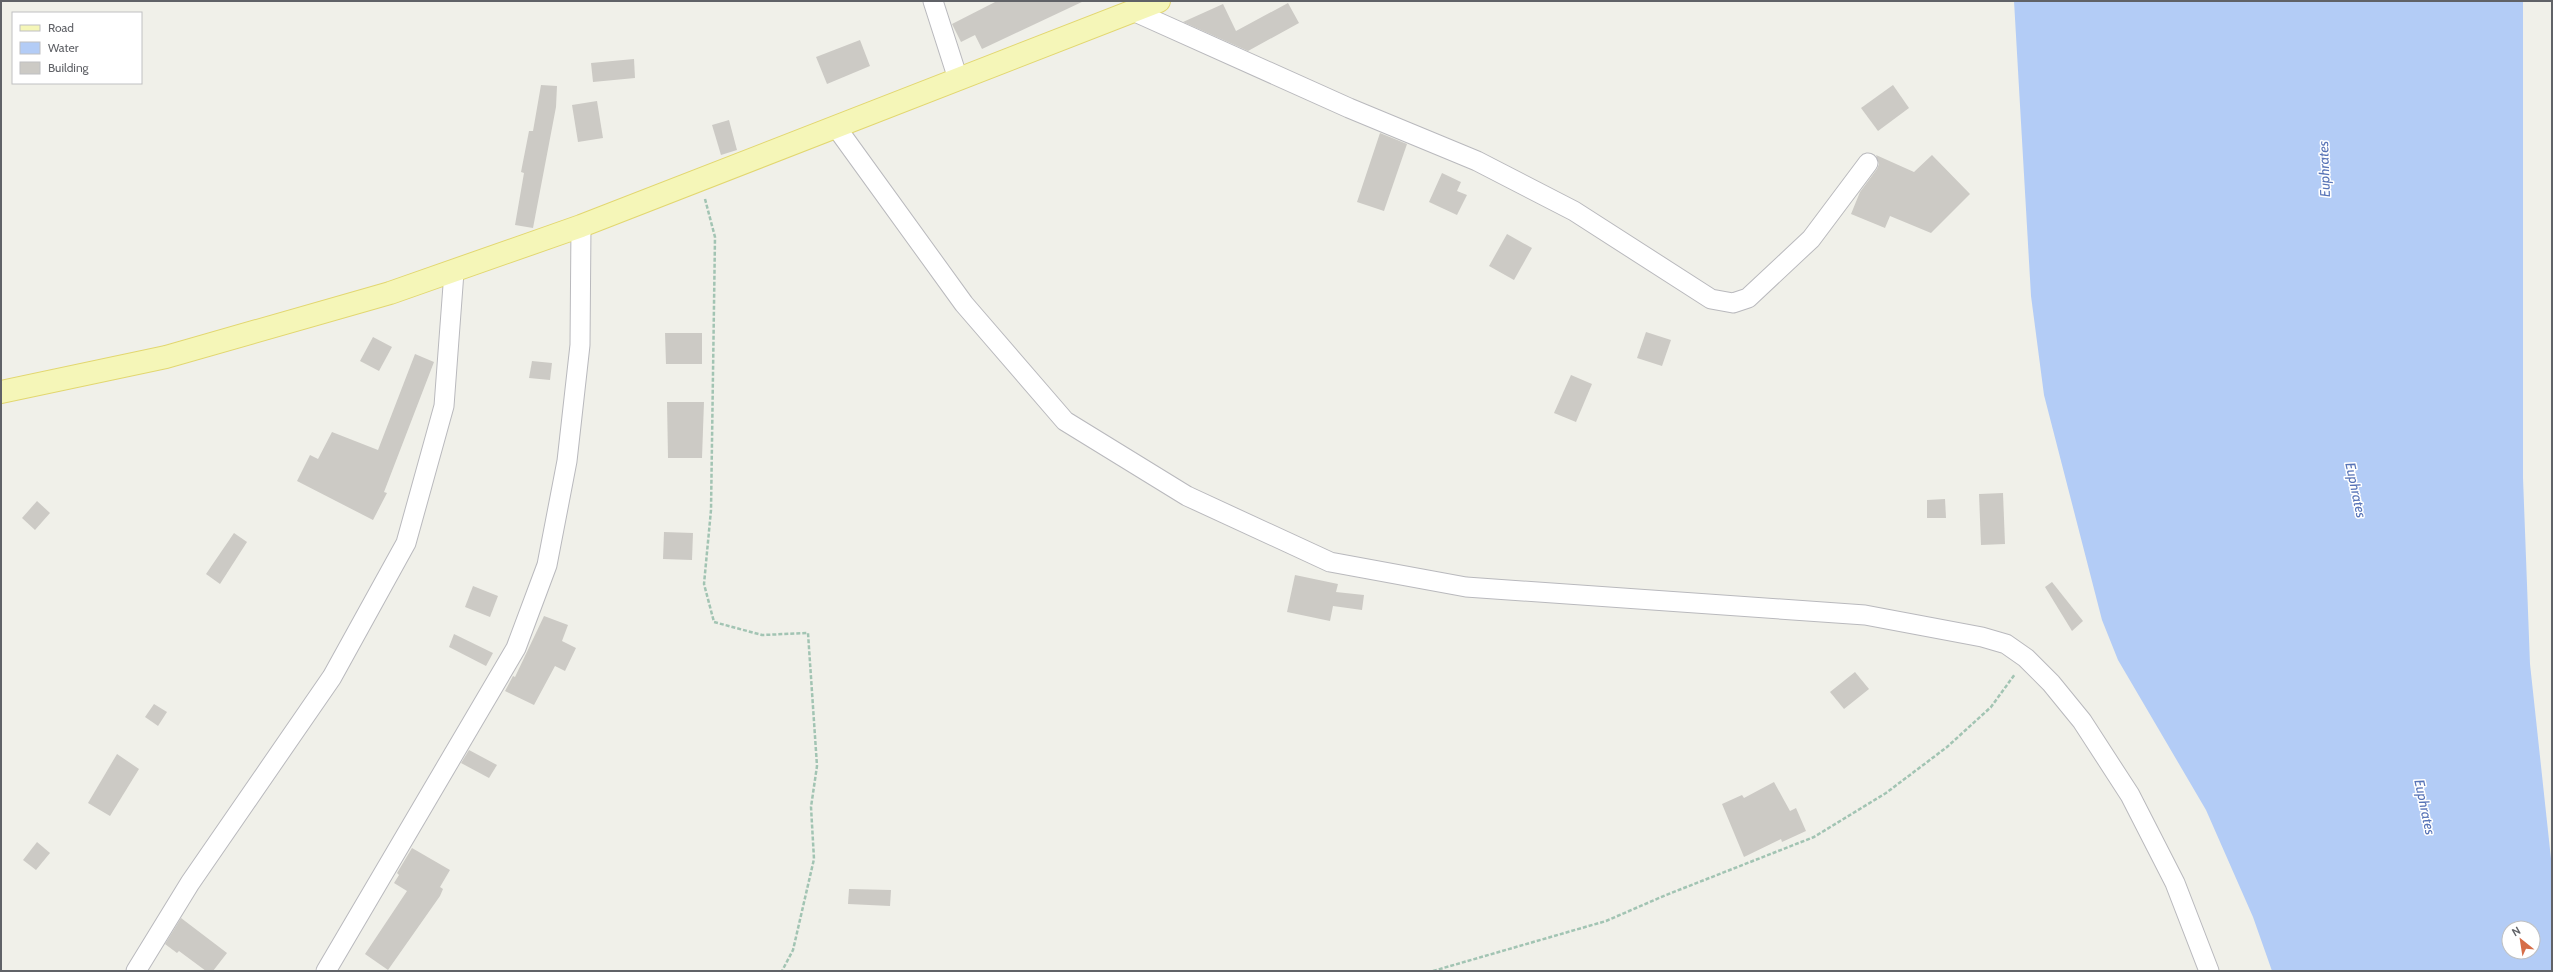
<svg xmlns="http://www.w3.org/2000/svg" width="2553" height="972" viewBox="0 0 2553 972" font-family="Cabin,sans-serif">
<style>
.water{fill:#b3ccf6;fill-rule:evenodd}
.building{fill:#cccac5}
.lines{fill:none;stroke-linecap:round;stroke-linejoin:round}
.minor-casing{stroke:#b9b9bd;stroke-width:21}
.major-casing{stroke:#e2d770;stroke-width:24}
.path{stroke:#a2c4b3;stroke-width:2.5;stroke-dasharray:4 2;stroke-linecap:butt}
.minor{stroke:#fff;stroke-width:19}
.major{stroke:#f5f6b8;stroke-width:22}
.labels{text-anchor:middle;stroke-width:3;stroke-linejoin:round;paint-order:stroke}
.water-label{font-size:14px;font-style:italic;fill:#5874b7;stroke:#fff}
</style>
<rect width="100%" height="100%" fill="#f0f0e9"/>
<path class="water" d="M2014,1H2523V478L2530,664L2552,868V971H2272L2253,917L2206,810L2118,660L2102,620L2044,395L2031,296ZM2509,928H2533V952H2509Z"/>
<g class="building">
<polygon points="997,1 1084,1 982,49 975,35 961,42 952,24"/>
<polygon points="1288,3 1299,23 1248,51 1183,22 1223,4 1236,31"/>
<polygon points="860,40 870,66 827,84 816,57"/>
<polygon points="634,59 635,78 593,82 591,63"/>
<polygon points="541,85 557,86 556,107 533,228 515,225 524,173 521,172 529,131 533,131"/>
<polygon points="1893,85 1909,108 1878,131 1861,108"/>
<polygon points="597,101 603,138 578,142 572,105"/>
<polygon points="729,120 737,150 721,155 712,125"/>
<polygon points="1380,133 1407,144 1384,211 1357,202"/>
<polygon points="1876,155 1914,172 1932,155 1970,194 1931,233 1890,216 1885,228 1851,214 1860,192 1877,169 1879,164"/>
<polygon points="1442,173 1461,182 1457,191 1467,195 1457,215 1429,202"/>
<polygon points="1507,234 1532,248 1514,280 1489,266"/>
<polygon points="1646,332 1671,340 1662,366 1637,358"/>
<polygon points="665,333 702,333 702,364 666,364"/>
<polygon points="373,337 392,347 379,371 360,361"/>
<polygon points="415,354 434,362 384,492 387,493 373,520 297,481 310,455 318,459 332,432 378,450"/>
<polygon points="532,361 552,363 550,380 529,378"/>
<polygon points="1571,375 1592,384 1576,422 1554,413"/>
<polygon points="667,402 704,402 702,458 668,458"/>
<polygon points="2003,493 2005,544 1981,545 1979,494"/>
<polygon points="1945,499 1946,518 1927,518 1927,500"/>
<polygon points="37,501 50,513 35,530 22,518"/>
<polygon points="664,532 693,533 692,560 663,559"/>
<polygon points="234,533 247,542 220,584 206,574"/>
<polygon points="1295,575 1338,584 1336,592 1364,595 1362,610 1333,606 1330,621 1287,612"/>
<polygon points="2052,582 2083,621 2072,631 2045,587"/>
<polygon points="473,586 498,596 490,617 465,607"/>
<polygon points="544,616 568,625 562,641 576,648 565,671 555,666 534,705 505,691 513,676 515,677"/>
<polygon points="454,634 493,653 486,666 449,647"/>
<polygon points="1855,672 1869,689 1844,709 1830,692"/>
<polygon points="154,704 167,712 158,726 145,717"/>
<polygon points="469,750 497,765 489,778 461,763"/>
<polygon points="117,754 139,769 110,816 88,803"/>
<polygon points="1774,782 1790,811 1796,808 1806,831 1782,842 1781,839 1744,857 1722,804 1742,795 1744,798"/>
<polygon points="37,842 50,853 36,870 23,860"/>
<polygon points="412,848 450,870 440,887 443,889 440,896 388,970 365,954 407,891 394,883 399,875 397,873"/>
<polygon points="849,889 891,890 890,906 848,904"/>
<polygon points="181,918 227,953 213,971 206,971 179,951 177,953 165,944"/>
</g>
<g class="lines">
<defs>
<g id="minor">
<polyline points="933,1 958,79"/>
<polyline points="1133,11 1349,108 1477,161 1574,211 1711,299 1733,303 1748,298 1811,239 1868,163"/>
<polyline points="836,127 964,304 1065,421 1187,496 1330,562 1466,587 1865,615 1982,637 2006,644 2026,658 2051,683 2082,721 2130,795 2175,883 2209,971"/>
<polyline points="136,971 190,883 332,677 406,543 444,406 454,272"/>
<polyline points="326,971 516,648 547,565 567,461 580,345 581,226"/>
</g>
<polyline id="major" points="1,392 166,357 390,293 581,226 1159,1"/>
</defs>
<use href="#minor" class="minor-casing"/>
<use href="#major" class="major-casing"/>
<g class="path">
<polyline points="705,199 715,237 711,510 704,584 714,622 762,635 808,633 817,766 811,807 814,859 793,950 782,971"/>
<polyline points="1433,971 1606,921 1666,895 1814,837 1886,793 1947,747 1991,707 2015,674"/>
</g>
<use href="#minor" class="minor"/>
<use href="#major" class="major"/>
</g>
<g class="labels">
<g class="water-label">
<text transform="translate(2324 169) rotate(-92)" y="5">Euphrates</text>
<text transform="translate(2356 490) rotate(78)" y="5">Euphrates</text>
<text transform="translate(2425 807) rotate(78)" y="5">Euphrates</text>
</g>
</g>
<rect width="2553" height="972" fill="none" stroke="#606267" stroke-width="4"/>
<rect x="12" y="12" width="130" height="72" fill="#ffffff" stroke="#bfc0c2"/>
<rect x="20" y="25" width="20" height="6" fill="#f5f6b8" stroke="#bfc0c2"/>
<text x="48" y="32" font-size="12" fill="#606267">Road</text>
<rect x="20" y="42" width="20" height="12" fill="#b3ccf6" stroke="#bfc0c2"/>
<text x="48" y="52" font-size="12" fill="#606267">Water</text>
<rect x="20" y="62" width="20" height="12" fill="#cccac5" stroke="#bfc0c2"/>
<text x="48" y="72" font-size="12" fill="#606267">Building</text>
<g transform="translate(2521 940) rotate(330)"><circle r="19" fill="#ffffff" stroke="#bfc0c2"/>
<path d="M0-3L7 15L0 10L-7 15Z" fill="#d66e49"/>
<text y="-6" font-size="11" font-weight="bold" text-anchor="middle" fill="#606267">N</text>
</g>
</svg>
